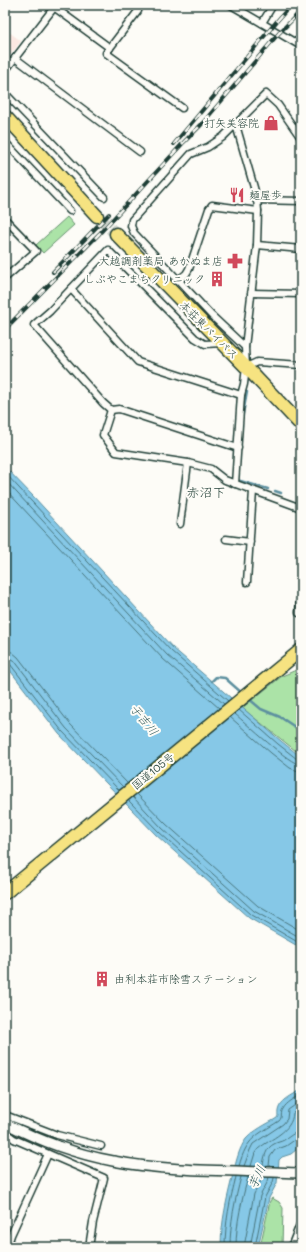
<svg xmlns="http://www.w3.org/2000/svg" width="306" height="1252" viewBox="0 0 306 1252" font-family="Mali,'Klee One',sans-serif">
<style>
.built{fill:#fbe8e2}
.green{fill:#abe3a7;stroke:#65906e}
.water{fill:#86c8e7;stroke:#5d909f}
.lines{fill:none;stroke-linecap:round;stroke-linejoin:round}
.shore{stroke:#48757c;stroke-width:1}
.stream{stroke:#5d909f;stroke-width:2.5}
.highway-tunnel{stroke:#d1d6d0;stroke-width:12;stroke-dasharray:12 6;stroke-linecap:butt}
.street-casing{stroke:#1f3d34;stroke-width:9}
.secondary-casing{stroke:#1f3d34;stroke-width:12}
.highway-casing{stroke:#1f3d34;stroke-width:15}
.street{stroke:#fdfcf7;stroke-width:6}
.secondary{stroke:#fdfcf7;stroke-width:9}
.highway{stroke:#f6e381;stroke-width:12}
.rail-casing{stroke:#1f3d34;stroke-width:4}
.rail{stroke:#fdfcf7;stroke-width:2.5;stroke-dasharray:8;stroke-linecap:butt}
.labels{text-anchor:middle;stroke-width:4;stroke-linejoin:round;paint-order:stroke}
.poi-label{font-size:11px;fill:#1f3d34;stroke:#fdfcf7;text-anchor:end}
.street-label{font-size:11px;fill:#1f3d34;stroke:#fdfcf7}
.water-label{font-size:12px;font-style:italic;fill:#396061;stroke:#fdfcf7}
.quarter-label{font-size:13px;fill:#1f3d34;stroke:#fdfcf7}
</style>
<rect width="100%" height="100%" fill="#fdfcf7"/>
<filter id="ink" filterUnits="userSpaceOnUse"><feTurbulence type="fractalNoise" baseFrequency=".025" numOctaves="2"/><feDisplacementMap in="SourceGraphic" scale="8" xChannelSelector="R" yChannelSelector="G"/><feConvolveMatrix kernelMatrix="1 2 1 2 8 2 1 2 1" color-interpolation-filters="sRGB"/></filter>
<g filter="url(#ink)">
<polygon class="built" points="5,29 21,41 5,62"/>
<g class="green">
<polygon points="67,217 74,225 43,253 36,245"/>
<polygon points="301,668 301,755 242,708 282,676"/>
<polygon points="272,1198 279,1202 283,1208 282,1247 260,1247 270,1201"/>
</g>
<g class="water">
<polygon points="5,467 33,496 173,648 281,741 301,757 301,948 249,918 156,835 59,734 5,664"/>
<path d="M301,1090V1146L291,1154L282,1157L279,1160L277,1183L269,1198L258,1247H221C221,1222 227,1198 233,1174C236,1162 239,1148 246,1139C254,1130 267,1124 277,1118L278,1116C276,1102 291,1096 301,1090Z"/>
</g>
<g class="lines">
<g class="shore">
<polyline points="5,473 171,651 228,701"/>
<polyline points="5,480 167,655 224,704"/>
<polyline points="5,489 163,659 219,708"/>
<polyline points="5,651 12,652 18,657 70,724 127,783"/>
<polyline points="5,657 10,658 14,660 66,728 123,787"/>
<polyline points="5,662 10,664 62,731 119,790"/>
<polyline points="239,710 278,744 297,759 301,760"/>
<path d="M235,714C246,723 289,764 301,765"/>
<polyline points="230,717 271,753 290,768 295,770 301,771"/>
<polyline points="137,794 166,824 258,906 301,931"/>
<polyline points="133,797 162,828 254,911 301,938"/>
<polyline points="129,801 159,832 251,915 301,944"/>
<path d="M239,1166C247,1137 256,1136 279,1121C283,1117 280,1113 283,1109C286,1103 295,1098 301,1095"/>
<polyline points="244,1166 250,1150 253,1144 283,1124 287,1119 288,1110 301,1101"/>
<path d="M251,1166L255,1153L258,1149C271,1138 292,1132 293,1113L301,1108"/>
<path d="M263,1166C264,1157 266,1148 274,1144C277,1142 281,1142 284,1140C290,1137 293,1132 301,1132"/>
<polyline points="269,1166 270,1157 275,1150 286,1146 296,1139 301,1138"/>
<path d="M225,1247C225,1223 230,1200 236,1177"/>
<path d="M230,1247C230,1223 235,1200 241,1177"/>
<path d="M236,1247C236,1223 242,1200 248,1177"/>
<polyline points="244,1247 254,1194 263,1177"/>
<polyline points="250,1247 260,1196 268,1181 269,1177"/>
<polyline points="255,1247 265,1197 273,1182 274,1178"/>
</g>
<g class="stream">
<polyline points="242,419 247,392"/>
<polyline points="238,478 237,480 268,489"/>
<polyline points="275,491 281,493"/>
<polyline points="212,681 216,677 225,678 243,694"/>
<polyline points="248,698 261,709 280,717 301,731"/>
</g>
<polyline class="highway-tunnel" points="97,216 116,234"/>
<defs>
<g id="street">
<polyline points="139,5 138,11 106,53 182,108"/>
<polyline points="231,5 301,46"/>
<polyline points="54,7 110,48"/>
<polyline points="262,23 273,5"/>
<polyline points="15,58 140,152"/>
<polyline points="5,71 56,5"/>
<polyline points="5,93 104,197"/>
<polyline points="5,142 70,211"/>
<polyline points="256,200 301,201"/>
<polyline points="5,219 36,251 5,278"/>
<polyline points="257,245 301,249"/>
<polyline points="178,280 186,274 189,269 209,209 212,205 258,211"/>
<polyline points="71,289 138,362 241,395"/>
<polyline points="251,293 301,294"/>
<polyline points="222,343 205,344 195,338 108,250 50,311 34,325 103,403 111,410 119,409 238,448"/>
<polyline points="245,347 212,316 134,233 131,226 132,220 191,154 208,147 223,137 266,94 278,105 301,138"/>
<polyline points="246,367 257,362 301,365"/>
<polyline points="111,410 103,435 116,452 188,463 211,469 225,480 301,508"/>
<polyline points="235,484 241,395 244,384 246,367 245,347 257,245 258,211 257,198 236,125"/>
<polyline points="180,524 188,463"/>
<polyline points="226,539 250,542"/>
<polyline points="247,582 253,491"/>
<polyline points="299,613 301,590"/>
<polyline points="5,1115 57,1135 101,1146"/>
<polyline points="5,1132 14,1139 104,1178 93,1222 89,1247"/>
<polyline points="7,1247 11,1235 48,1154"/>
<polyline points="291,1247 301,1222"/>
</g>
<path id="secondary" d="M5,1123C38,1140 76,1154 113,1161C175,1173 239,1170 301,1173"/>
<g id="highway">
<polyline points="5,116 97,216"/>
<polyline points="116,234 246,367 301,425"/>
<polyline points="5,893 301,650"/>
</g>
</defs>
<use href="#street" class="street-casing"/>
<use href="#secondary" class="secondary-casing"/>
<use href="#highway" class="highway-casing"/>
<use href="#street" class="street"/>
<use href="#secondary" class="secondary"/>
<use href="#highway" class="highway"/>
<defs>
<g id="rail">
<polyline points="174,144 277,21 291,5"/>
<polyline points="53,272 109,214"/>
<polyline points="5,329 99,234 184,142 201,125 279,33 301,11"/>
</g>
</defs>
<use href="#rail" class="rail-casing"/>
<use href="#rail" class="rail"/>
</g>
</g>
<defs>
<symbol id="shop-bare" viewBox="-9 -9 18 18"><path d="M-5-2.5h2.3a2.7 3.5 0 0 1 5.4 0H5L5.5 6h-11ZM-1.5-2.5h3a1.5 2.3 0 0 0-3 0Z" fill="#d1495b" stroke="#fdfcf7" stroke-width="2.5" paint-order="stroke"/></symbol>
<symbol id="restaurant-bare" viewBox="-9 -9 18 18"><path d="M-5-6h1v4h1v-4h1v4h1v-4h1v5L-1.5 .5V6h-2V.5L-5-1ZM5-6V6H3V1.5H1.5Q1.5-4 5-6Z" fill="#d1495b" stroke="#fdfcf7" stroke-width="2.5" paint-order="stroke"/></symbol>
<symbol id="pharmacy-bare" viewBox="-9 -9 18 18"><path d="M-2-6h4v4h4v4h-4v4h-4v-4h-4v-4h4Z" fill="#d1495b" stroke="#fdfcf7" stroke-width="2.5" paint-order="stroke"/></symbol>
<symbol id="building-bare" viewBox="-9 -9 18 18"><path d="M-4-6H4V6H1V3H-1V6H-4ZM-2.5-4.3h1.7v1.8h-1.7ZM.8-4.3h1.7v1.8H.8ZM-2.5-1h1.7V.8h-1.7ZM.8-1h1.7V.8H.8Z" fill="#d1495b" stroke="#fdfcf7" stroke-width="2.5" paint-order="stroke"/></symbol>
</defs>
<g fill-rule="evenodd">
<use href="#shop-bare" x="260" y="112" width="22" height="22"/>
<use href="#restaurant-bare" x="226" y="184" width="22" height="22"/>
<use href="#pharmacy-bare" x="224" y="250" width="22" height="22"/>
<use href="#building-bare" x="206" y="268" width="22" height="22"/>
<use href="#building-bare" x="91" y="968" width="22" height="22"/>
</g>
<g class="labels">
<g class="poi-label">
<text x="259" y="127">打矢美容院</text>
<text x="249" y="199" text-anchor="start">麺屋歩</text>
<text x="223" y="265">大越調剤薬局 あかぬま店</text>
<text x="205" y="283">しぶやこまちクリニック</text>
<text x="114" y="983" text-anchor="start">由利本荘市除雪ステーション</text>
</g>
<g class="street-label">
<text transform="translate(209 330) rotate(45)" y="4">本荘東バイパス</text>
<text transform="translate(153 771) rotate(-39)" y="4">国道105号</text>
</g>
<g class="water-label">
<text transform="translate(144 720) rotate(51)" y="4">子吉川</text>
<text transform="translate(257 1177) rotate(-66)" y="4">芋川</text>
</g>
<g class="quarter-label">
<text x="206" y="497">赤沼下</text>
</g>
</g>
<rect width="306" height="1252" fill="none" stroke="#fdfcf7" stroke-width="20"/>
<rect x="10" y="10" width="286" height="1232" fill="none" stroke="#1f3d34" stroke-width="1.5" filter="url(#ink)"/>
</svg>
